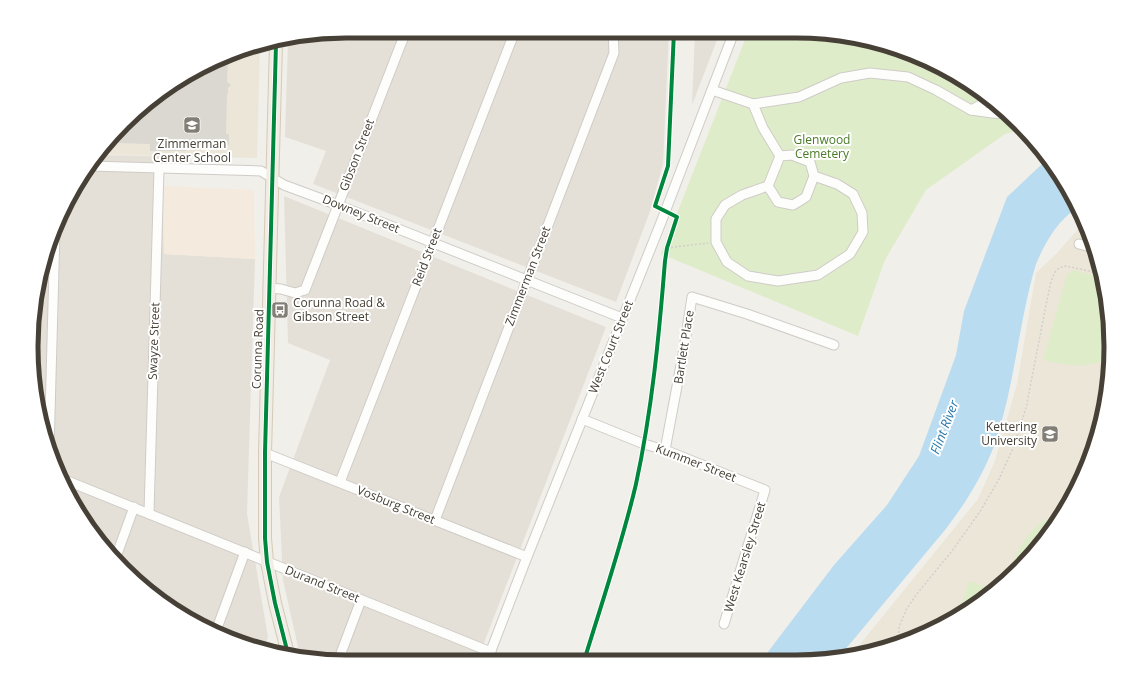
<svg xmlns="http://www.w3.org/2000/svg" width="1142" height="693" viewBox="0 0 1142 693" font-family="'Open Sans',sans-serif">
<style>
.residential{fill:#e5e0d7}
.commercial{fill:#f4eadd}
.education{fill:#ece6d9}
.green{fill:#dfecca}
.water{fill:#badcf0}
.building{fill:#dbd8d2}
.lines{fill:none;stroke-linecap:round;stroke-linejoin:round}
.minor-casing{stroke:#cfccc7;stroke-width:11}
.major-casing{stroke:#d4cab7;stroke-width:14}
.path{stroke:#d2cfcb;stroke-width:1.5;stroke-dasharray:2 2;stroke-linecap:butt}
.minor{stroke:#fdfdfc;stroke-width:9}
.major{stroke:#f1ece4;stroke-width:12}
.cycleway-casing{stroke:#fff;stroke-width:6}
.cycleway{stroke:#00873e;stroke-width:4}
.labels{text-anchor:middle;stroke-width:4;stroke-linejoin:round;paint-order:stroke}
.park-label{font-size:12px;fill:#4a7b27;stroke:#fff}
.poi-label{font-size:12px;fill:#474036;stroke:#fff}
.street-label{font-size:12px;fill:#474036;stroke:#fff}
.water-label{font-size:13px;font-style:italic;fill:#2b7aae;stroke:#fff}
.rim{fill:none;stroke:#474036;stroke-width:5}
</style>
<rect width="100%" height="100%" fill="#f1efea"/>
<g class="residential">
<polygon points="347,31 669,31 663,164 649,214 616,302 313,184 326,151 285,137 288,41"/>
<polygon points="695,32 720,32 692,105"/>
<polygon points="96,155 162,156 164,254 255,259 247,514 268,637 264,649 245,645 171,609 96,538 48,448 31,347 48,245"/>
<polygon points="284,196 606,327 477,661 326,661 300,656 283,580 279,497 330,360 288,343"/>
</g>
<polygon class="commercial" points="163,186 254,190 255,259 164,254"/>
<g class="education">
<polygon points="260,45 257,158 96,154 155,96 245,48"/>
<polygon points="1085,221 1105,285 1111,347 1105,408 1087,467 1058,522 1018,570 953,620 897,645 852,654 978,499 995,461 1017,384 1036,273 1057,253"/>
</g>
<g class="green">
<polygon points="748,32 816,32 897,48 971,84 1019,124 1023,129 1005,134 926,190 885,260 858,336 661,254"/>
<path d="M1074,270L1103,278L1105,285L1111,347L1110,359C1088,368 1065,366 1043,360L1067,274Z"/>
<path d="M1063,513L1058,522L1018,570L1005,580C1015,553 1030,519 1063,513Z"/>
<polygon points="969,581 994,589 957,617"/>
</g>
<path class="water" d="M1049,160L1058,171L1077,208C1057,221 1045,243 1036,264C1018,324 1015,387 994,446C982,477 965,504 945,530L839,657L816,661H761L834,565L887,505L919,456L956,355L964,311L1007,197L1040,166Z"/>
<polygon class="building" points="228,57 227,82 231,85 228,88 228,94 227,94 226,134 229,134 229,145 216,145 216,146 186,144 186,151 150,151 150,144 118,143 118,133 155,96"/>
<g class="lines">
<defs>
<g id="minor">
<polyline points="712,90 753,104 799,97 841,78 870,73 908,77 936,90 971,110 992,113 1007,114"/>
<polyline points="753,104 763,128 780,156 768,186 742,195 725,205 716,219 716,242 727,262 748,276 778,281 818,275 850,254 863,232 862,213 853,194 837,184 814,176 810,162 792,155 780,156"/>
<polyline points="971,110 990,100"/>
<polyline points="90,166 261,171 284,185 338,205 622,318"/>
<polyline points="768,186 778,202 793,205 806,197 814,176"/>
<polyline points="1079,244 1094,248"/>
<polyline points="269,288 281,289 295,293 305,290 406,31"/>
<polyline points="582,419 644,444 665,450 765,490 724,624"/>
<polyline points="49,450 55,232"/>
<polyline points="665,450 684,349 692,297 747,314 834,345"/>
<polyline points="265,453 527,557"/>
<polyline points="65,480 491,652"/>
<polyline points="340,482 515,31"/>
<polyline points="149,513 159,169"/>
<polyline points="435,520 614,53 613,31"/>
<polyline points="116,557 134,507"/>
<polyline points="216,631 245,552"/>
<polyline points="338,661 361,600"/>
<polyline points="487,661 527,557 660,225 734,32"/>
</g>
<polyline id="major" points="276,43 265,453 265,538 267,562 275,603 288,654"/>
</defs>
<use href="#minor" class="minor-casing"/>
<use href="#major" class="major-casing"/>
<g class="path">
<polyline points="667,248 708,243"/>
<polyline points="898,645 899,627 906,610 916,595 952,551 981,510 999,479 1014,446 1026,408 1047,300 1051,281 1055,272 1059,268 1066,266 1102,274"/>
</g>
<use href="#minor" class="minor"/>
<use href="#major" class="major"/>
<defs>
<g id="cycleway">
<polyline points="276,43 265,453 265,538 267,562 275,603 288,654"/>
<path d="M584,661C602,602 622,544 636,484C652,410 659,336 665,261L667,248L677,217L655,206L668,166L674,31"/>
</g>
</defs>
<use href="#cycleway" class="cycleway-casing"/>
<use href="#cycleway" class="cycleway"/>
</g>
<defs>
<symbol id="school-square" viewBox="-11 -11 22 22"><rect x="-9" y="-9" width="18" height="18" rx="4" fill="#827d75" stroke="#fff"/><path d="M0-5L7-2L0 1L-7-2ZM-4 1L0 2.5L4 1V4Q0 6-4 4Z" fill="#fff"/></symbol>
<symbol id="bus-square" viewBox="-11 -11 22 22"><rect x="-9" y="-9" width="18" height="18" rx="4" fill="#827d75" stroke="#fff"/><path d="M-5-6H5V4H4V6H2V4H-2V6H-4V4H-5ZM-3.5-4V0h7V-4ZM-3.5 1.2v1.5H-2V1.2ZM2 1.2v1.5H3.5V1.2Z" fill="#fff"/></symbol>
<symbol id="university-square" viewBox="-11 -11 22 22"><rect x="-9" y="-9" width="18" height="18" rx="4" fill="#827d75" stroke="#fff"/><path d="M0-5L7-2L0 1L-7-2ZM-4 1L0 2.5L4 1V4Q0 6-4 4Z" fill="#fff"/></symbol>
</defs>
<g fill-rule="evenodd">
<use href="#school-square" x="182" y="115" width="20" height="20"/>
<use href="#bus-square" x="270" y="300" width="20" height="20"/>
<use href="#university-square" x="1040" y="424" width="20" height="20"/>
</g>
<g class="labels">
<g class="park-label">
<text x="822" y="144">Glenwood<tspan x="822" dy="14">Cemetery</tspan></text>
</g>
<g class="poi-label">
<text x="192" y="148">Zimmerman<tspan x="192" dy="14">Center School</tspan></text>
<text x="293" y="307" text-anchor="start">Corunna Road &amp;<tspan x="293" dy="14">Gibson Street</tspan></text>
<text x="1037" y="431" text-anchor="end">Kettering<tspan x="1037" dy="14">University</tspan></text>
</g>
<g class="street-label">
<text transform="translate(357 155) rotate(-69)" y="4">Gibson Street</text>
<text transform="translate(361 214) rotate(22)" y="4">Downey Street</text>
<text transform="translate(427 257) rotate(-69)" y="4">Reid Street</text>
<text transform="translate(528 276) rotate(-69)" y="4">Zimmerman Street</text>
<text transform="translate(154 341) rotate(-88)" y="4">Swayze Street</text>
<text transform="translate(611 347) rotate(-68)" y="4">West Court Street</text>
<text transform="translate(684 347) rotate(-81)" y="4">Bartlett Place</text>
<text transform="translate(258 349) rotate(-88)" y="4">Corunna Road</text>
<text transform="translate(696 463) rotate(21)" y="4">Kummer Street</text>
<text transform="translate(396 505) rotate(22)" y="4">Vosburg Street</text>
<text transform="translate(745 557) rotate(-73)" y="4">West Kearsley Street</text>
<text transform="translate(322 584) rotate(22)" y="4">Durand Street</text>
</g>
<g class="water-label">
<text transform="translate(944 427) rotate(-69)" y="5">Flint River</text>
</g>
</g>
<path d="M0 0H1142V693H0ZM346 38H796A308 308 0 0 1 1104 346V347A308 308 0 0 1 796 655H346A308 308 0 0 1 38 347V346A308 308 0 0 1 346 38Z" fill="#fff" fill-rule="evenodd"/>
<path class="rim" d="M346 38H796A308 308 0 0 1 1104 346V347A308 308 0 0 1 796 655H346A308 308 0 0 1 38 347V346A308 308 0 0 1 346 38Z"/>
</svg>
